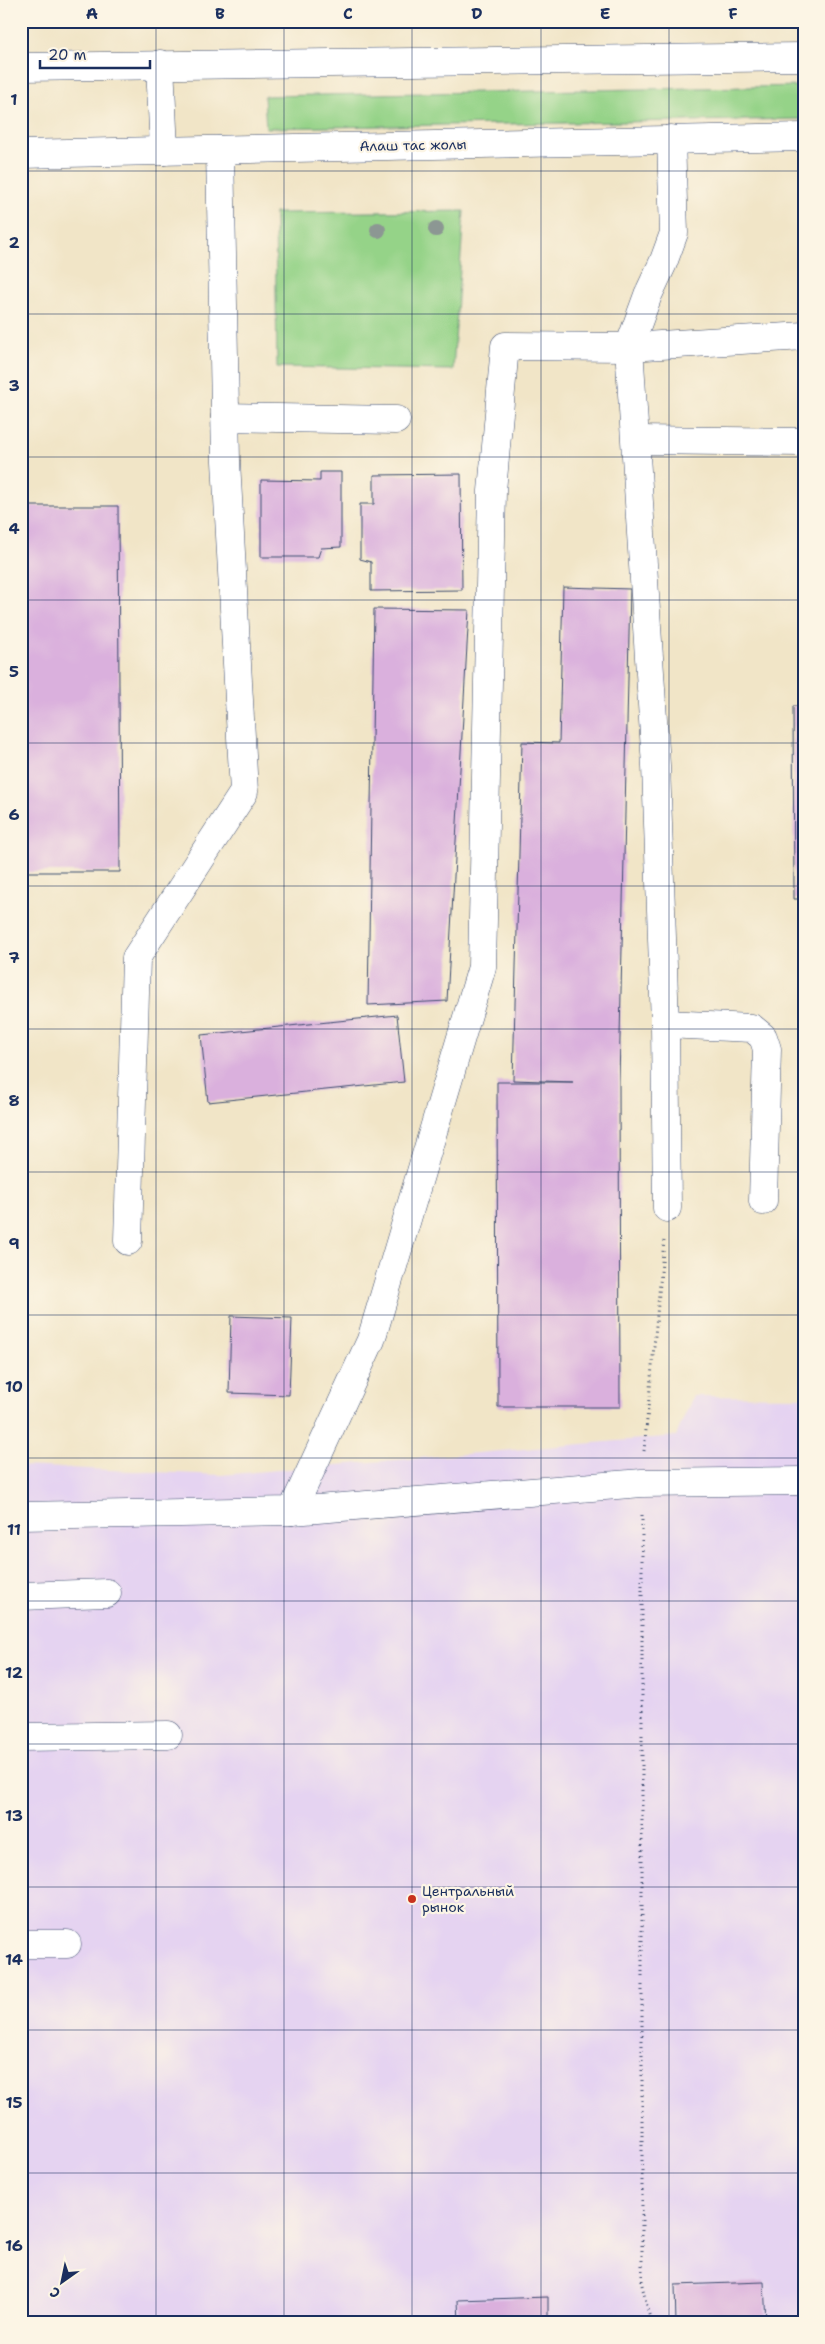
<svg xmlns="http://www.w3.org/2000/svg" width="825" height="2344" viewBox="0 0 825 2344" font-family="'Shantell Sans',sans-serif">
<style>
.built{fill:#e5d3f1}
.green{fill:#95d388;stroke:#588173}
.building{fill:#dab0dd}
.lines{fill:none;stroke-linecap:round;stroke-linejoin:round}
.minor-casing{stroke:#3b4a6e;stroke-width:29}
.major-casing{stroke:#3b4a6e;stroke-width:29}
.path{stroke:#3b4a6e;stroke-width:3;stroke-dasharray:1 4;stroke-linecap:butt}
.minor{stroke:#fff;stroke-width:28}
.major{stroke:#fff;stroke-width:28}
.tree{fill:#8c9793}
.grid{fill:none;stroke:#1b2f5e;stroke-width:1;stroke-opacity:0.55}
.poi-dot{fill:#c8321e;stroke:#fcf5e5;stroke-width:2}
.labels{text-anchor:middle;stroke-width:4.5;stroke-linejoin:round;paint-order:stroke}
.street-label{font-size:14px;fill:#1b2f5e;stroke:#fcf5e5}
.poi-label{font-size:14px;fill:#1b2f5e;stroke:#fcf5e5;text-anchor:start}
.neatline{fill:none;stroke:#1b2f5e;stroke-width:2}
.grid-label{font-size:16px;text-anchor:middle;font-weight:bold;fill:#1b2f5e}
</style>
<rect width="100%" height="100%" fill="#fcf5e5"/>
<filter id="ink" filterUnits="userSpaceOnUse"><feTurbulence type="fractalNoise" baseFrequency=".02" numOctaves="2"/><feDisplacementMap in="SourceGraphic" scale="10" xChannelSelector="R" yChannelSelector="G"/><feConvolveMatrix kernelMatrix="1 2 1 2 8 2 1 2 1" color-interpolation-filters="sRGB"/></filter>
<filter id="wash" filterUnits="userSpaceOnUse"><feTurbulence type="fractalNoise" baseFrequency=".0096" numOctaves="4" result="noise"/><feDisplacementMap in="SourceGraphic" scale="20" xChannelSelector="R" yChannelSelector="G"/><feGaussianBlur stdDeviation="1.12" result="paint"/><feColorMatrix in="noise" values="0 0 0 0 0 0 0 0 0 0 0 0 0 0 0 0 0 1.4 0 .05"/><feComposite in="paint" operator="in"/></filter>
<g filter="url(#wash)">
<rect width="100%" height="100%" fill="#f1e5c7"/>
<polygon class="built" points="693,1396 804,1397 804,2323 21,2323 21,1466 221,1475 676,1436"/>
<g class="green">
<polygon points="804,86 804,119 266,128 264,96"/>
<polygon points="464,211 453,370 277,367 275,213"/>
</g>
<g id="blocks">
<g class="building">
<polygon points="320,472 341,472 341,547 321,548 318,557 261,557 261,480 320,481"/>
<polygon points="461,474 462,590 371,591 371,562 360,559 360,504 374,504 374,475"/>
<polygon points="21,506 118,506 120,872 21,872"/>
<polygon points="563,587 630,589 619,1082 620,1407 498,1407 497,1082 573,1082 513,1080 522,742 559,743"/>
<polygon points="374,609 469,610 447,1001 368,1005"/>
<polygon points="793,706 804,706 804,899 794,899"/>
<polygon points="397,1015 404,1082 208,1102 201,1035"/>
<polygon points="231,1316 292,1318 289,1395 229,1393"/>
<polygon points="764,2282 766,2323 676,2323 675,2285"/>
<polygon points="548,2297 548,2323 459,2323 458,2300"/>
</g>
</g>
</g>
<g filter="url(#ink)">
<use href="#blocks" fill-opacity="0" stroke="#3b4a6e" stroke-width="1"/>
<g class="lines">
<defs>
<g id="minor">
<polyline points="671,139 674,233 663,263 648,295 629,347 656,766 665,1024 752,1028 763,1037 767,1049 763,1201"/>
<polyline points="225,417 396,420"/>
<polyline points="636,440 804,442"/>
<polyline points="665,1024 667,1208"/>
<polyline points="128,1241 136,958 244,792 226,461 220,150"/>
<polyline points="292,1511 642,1483 804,1481"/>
<polyline points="21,1516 292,1511 371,1340 482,967 492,491 505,346 629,347 804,336"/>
<polyline points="21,1596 107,1593"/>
<polyline points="21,1737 168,1735"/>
<polyline points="21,1944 67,1944"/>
</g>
<g id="major">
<polyline points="160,64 164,151"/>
<polyline points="21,67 804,57"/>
<polyline points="21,154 804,137"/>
</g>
</defs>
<use href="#minor" class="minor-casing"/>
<use href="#major" class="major-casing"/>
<g class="path">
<polyline points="644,1451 664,1241"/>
<polyline points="642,1515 642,2285 651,2323"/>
</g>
<use href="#minor" class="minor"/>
<use href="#major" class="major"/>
</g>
<g class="tree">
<circle cx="436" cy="229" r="8"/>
<circle cx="378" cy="230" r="8"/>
</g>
</g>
<path class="grid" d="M156,21V2323M284,21V2323M412,21V2323M541,21V2323M669,21V2323M21,171H804M21,314H804M21,457H804M21,600H804M21,743H804M21,886H804M21,1029H804M21,1172H804M21,1315H804M21,1458H804M21,1601H804M21,1744H804M21,1887H804M21,2030H804M21,2173H804"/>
<circle class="poi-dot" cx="412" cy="1899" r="5"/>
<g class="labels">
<g class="street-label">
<text transform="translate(413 145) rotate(-1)" y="5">Алаш тас жолы</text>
</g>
<g class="poi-label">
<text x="422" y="1896">Центральный<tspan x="422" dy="16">рынок</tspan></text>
</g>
</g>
<rect width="825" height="2344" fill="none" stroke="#fcf5e5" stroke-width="55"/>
<g transform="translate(62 2282) rotate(213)" stroke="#fcf5e5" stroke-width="4" paint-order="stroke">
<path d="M0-4L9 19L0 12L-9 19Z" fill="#1b2f5e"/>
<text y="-8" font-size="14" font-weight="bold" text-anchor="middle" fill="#1b2f5e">С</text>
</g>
<path d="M40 60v8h110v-8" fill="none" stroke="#1b2f5e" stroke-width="2.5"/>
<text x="48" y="60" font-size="15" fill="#1b2f5e" stroke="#fcf5e5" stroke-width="4" paint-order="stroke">20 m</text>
<rect x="28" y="28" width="770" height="2288" class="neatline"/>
<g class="grid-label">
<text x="92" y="19">A</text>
<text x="220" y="19">B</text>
<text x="348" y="19">C</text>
<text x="477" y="19">D</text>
<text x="605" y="19">E</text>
<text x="733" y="19">F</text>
<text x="14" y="105">1</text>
<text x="14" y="248">2</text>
<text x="14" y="391">3</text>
<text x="14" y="534">4</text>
<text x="14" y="677">5</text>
<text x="14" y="820">6</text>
<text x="14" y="963">7</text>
<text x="14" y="1106">8</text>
<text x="14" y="1249">9</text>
<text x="14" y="1392">10</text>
<text x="14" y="1535">11</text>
<text x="14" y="1678">12</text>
<text x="14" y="1821">13</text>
<text x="14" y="1965">14</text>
<text x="14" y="2108">15</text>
<text x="14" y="2251">16</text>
</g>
</svg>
